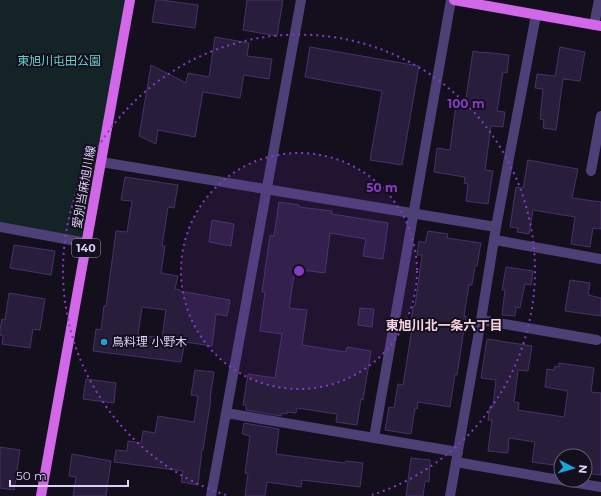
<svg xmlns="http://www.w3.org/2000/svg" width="601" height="496" viewBox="0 0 601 496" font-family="Montserrat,'Noto Sans JP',sans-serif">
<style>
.green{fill:#132326}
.building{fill:#291d3c;stroke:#463365;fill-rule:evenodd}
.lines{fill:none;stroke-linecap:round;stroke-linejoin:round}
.minor{stroke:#4d4076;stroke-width:10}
.major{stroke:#d367ea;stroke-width:10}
.ring{fill:none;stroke:#853cc5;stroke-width:2;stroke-dasharray:2 4}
.poi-dot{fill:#1ea1d8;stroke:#140f1d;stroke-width:1.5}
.labels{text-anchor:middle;stroke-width:4;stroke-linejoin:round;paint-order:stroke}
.shield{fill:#140f1d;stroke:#a197b7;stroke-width:1}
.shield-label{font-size:11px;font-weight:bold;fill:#ded1f9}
.park-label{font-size:12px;fill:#68cec9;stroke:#140f1d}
.street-label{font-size:12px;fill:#ded1f9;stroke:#140f1d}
.poi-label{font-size:12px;fill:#ded1f9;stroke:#140f1d;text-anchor:start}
.neighbourhood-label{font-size:13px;font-weight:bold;fill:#f9d3e4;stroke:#140f1d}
.centre{fill:#853cc5;stroke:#140f1d;stroke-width:2}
.ring-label{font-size:12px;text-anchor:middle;font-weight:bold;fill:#853cc5;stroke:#140f1d;stroke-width:4;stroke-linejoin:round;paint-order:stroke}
</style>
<rect width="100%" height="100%" fill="#140f1d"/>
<polygon class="green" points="0,0 130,0 87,243 0,227"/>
<g class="building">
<polygon points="156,0 161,0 198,5 195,28 152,22"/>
<polygon points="247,0 283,0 277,36 243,30"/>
<polygon points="215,37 249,43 247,56 272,59 269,79 244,75 240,98 203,92 195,137 158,130 156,144 139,136 151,65 186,83 188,73 209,77"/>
<polygon points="310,47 419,66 402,165 370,160 382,91 305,77"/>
<polygon points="560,47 585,52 580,81 563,79 556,130 543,128 544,120 540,119 543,89 535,88 537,74 555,76"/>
<polygon points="473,51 483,53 483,52 509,55 507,73 503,72 497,111 505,112 503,127 491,126 485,170 493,171 488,204 466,201 468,184 464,183 465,177 434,172 437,148 450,150 456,104 465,105"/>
<polygon points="528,160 578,169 572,198 601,202 601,229 593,228 590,247 571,244 575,217 533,210 529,234 517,232 518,228 510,227 516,187 523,188"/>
<path d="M125,177L178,185L174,208L168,207L162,246H165L161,273L178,276L175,289L180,290V291L230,300L227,316L216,314L212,346L185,342L181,362L93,351L96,329L101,330L104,306H106L116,231L127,232L132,201L121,200ZM142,307L166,310L162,338L138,335Z"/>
<polygon points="279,202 299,205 299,207 332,211 332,214 388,223 383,259 363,256 366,239 330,233 325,273 295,269 289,308 307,310 302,345 346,352 347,347 371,351 363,400 361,399 357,425 336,422 337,414 297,408 296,413 287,412 287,414 282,413 281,416 246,410 246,405 243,405 248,374 275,378 282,334 260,331 265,292 262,292 270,235 274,236"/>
<polygon points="212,220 234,224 231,246 209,242"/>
<polygon points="428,231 448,234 447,238 481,243 477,266 475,266 472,285 469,285 464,316 466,316 457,375 455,375 450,407 418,402 417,409 415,408 411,434 385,430 389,407 394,408 398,384 403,385 412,329 410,329 413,306 415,306 422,255 417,255 419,241 425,243"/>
<polygon points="14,245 55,251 51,275 10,268"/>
<polygon points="506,267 533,271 531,285 525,284 520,308 516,307 515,316 502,315 505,290 502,290"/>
<polygon points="570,280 590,283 588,295 601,298 601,316 565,311"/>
<polygon points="9,293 45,299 40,330 33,329 30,348 2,344 3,336 0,335 0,329 2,319 5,320"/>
<polygon points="360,308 374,309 372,327 358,325"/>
<polygon points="487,339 532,346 528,371 518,370 514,402 519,403 518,410 564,417 568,391 545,387 547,369 554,370 555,366 559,367 559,363 594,368 591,392 601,393 601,475 585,473 585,456 561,456 561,466 532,462 535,442 509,438 508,453 488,451 492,420 488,420 490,406 493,406 496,380 481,378"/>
<polygon points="195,370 214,372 210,399 211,399 203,450 202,449 198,485 181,482 183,471 114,462 116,450 127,451 128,441 141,443 143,431 155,433 158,416 194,422 198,396 191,395"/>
<polygon points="86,379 116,383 114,403 83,399"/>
<polygon points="244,423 279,429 276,454 345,463 346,461 363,463 360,487 302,480 301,487 267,482 265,496 245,496 248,473 245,473 250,436 242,434"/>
<polygon points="0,447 20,450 14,490 0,488"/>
<polygon points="72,454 111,461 106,496 73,496 76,477 69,476"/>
<polygon points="411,458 430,460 429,482 425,481 423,496 406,496"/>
</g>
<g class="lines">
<g class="minor">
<polyline points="594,25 599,0"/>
<polyline points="101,162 496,227"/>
<polyline points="591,171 601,116"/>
<polyline points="0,227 87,243"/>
<polyline points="495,240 601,259"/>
<polyline points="481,320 597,340"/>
<polyline points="226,413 458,452"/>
<polyline points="374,438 451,0"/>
<polyline points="456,462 601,487"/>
<polyline points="211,496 301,0"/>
<polyline points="450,496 481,320 496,227 536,15"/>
</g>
<g class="major">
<polyline points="454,0 601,26"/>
<polyline points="41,496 130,0"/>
</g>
</g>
<circle cx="299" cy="271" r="118" fill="#853cc5" fill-opacity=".12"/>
<g class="ring">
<circle cx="299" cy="271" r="118"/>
<path d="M226 495A236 236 0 1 1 372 495"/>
</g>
<circle class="poi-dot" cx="104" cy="342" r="4"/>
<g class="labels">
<rect class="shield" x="72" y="239" width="28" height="18" rx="3"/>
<g class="shield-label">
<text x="86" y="252">140</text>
</g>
<g class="park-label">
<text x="59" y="65">東旭川屯田公園</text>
</g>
<g class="street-label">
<text transform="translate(84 187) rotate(-80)" y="4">愛別当麻旭川線</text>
</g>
<g class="poi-label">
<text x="112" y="346">鳥料理 小野木</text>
</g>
<g class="neighbourhood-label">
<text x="444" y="330">東旭川北一条六丁目</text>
</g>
</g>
<circle cx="299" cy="271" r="6" class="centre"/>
<g class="ring-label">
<text x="466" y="108">100 m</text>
<text x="382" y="192">50 m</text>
</g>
<g transform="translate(573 468) rotate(96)"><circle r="19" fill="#140f1d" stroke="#655d75"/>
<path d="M0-3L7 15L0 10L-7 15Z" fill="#1ea1d8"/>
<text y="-6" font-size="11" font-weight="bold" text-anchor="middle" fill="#ded1f9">N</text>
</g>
<path d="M10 480v6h118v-6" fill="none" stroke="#ded1f9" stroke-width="2"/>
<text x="16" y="480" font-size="12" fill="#ded1f9" stroke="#140f1d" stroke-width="3" paint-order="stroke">50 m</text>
</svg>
